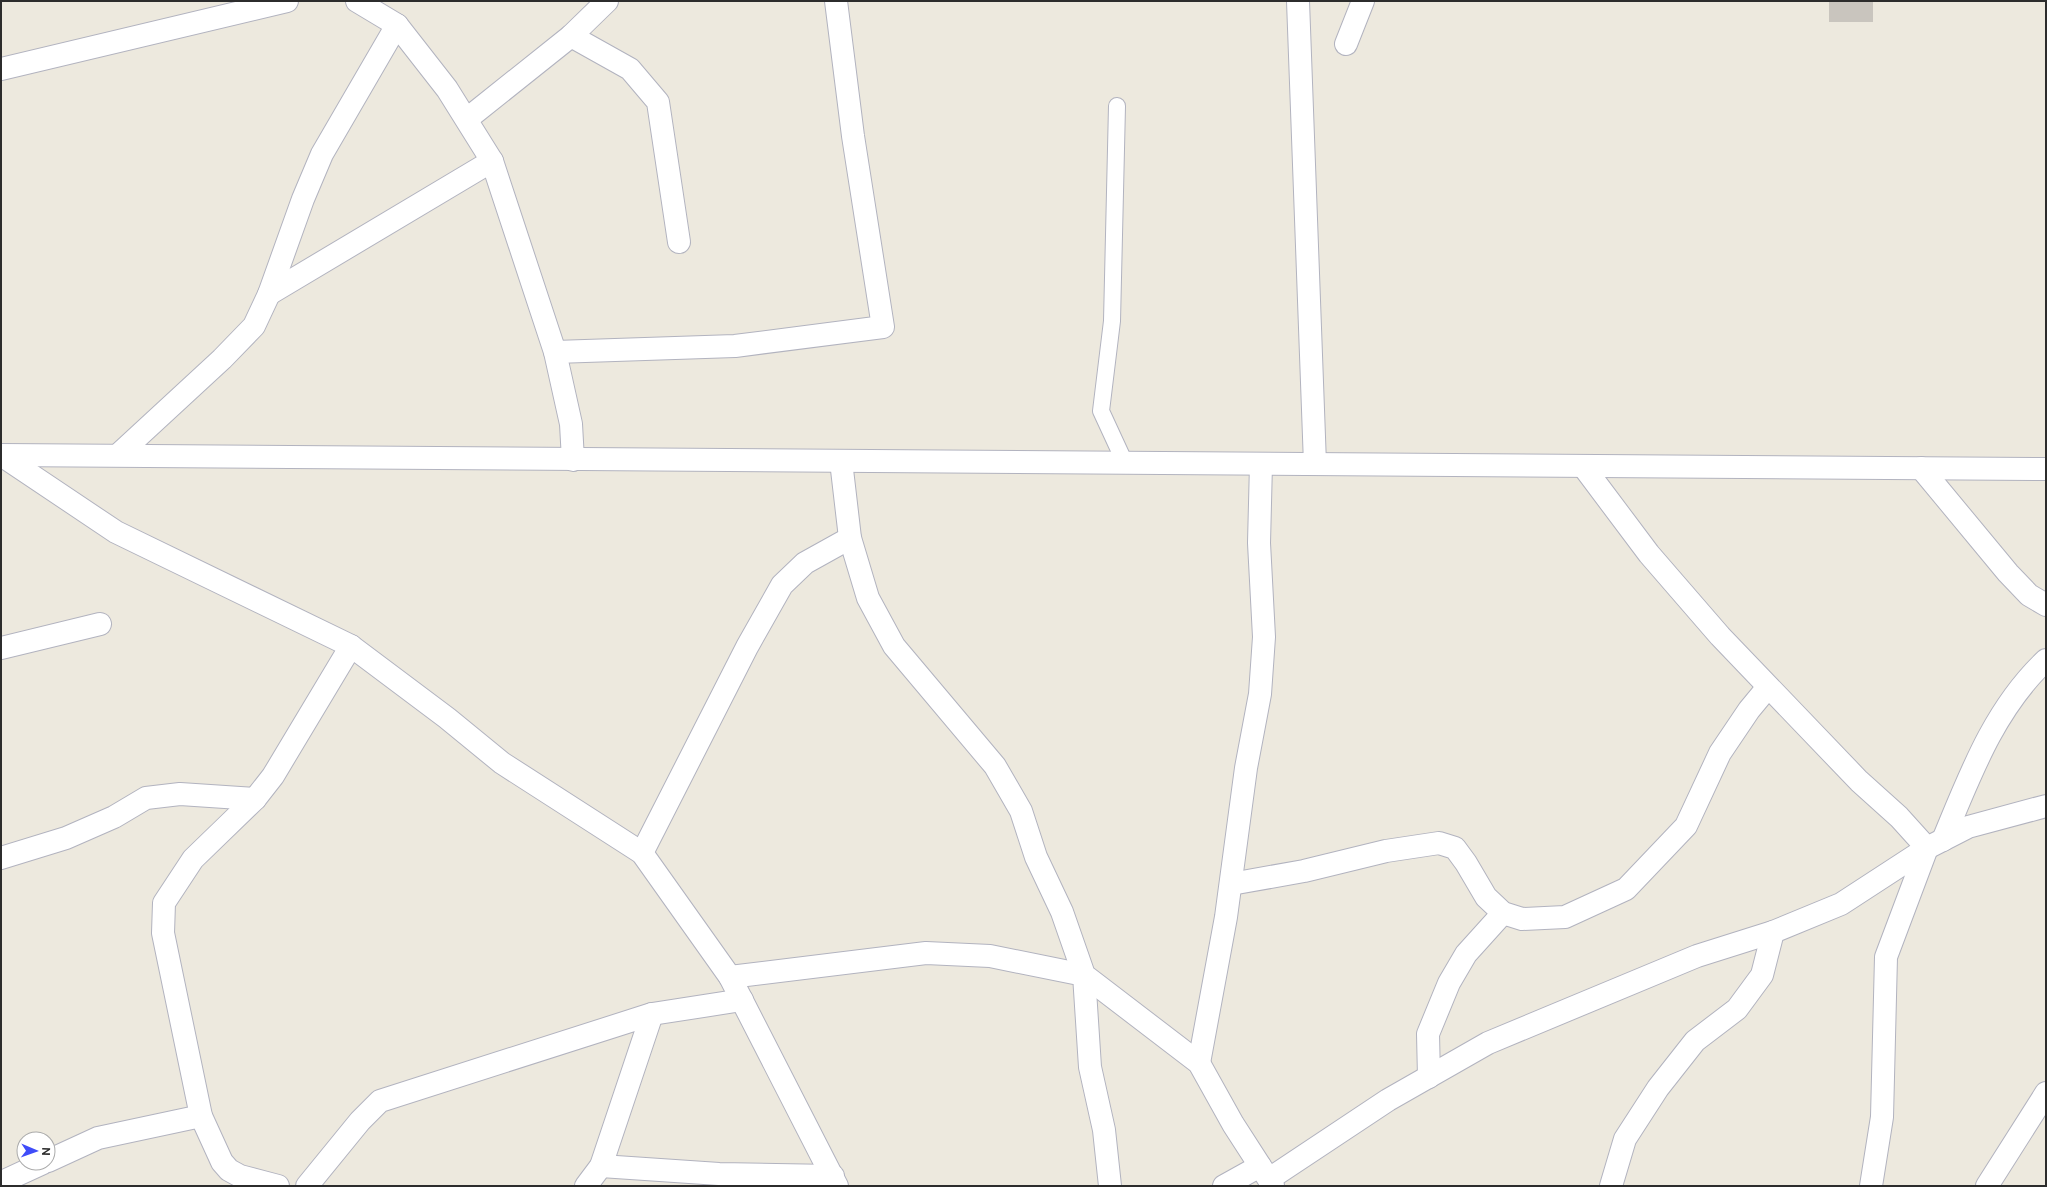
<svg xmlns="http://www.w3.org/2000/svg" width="2047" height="1187" viewBox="0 0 2047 1187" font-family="'Public Sans',sans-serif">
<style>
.building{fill:#c9c5be}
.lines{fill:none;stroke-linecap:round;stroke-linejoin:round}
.service-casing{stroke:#b2b3bf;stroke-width:18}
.minor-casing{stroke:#b2b3bf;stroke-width:24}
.tertiary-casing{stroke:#b2b3bf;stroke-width:24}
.service{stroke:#fff;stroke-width:16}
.minor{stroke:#fff;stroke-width:22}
.tertiary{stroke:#fff;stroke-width:22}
</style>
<rect width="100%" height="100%" fill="#ede9de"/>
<rect class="building" x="1829" y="1" width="44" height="21"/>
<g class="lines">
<defs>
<polyline id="service" points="1117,106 1112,321 1101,411 1125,463"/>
<g id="minor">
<polyline points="357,1 397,25 447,89 492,161 555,352 571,424 573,460"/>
<polyline points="1298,1 1315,464"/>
<polyline points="571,36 630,69 658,102 679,242"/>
<polyline points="1346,44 1363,1"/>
<polyline points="1,69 287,1"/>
<polyline points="467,119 571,36 607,1"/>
<polyline points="269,294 492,161"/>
<polyline points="555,352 735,346 883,327 853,136 836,1"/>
<polyline points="1,455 116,532 351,646 447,718 502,763 642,853 730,977 837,1186"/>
<polyline points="118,455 222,359 254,326 269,294 303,199 322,154 397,25"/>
<polyline points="841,461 850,538 868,598 894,646 995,766 1021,811 1036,857 1062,912 1084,975 1199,1063 1233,1124 1273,1186"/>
<polyline points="1583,466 1649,554 1720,636 1859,781 1899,817 1927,848 1886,957 1882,1117 1871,1186"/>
<polyline points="1921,468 2008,573 2029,595 2046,605"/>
<polyline points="1,648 100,624"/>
<path d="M1943,840C1970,775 1994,709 2046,660"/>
<polyline points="642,853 747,647 782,585 805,563 850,538"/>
<polyline points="1,858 66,838 114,817 146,798 180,794 255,799"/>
<polyline points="1231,884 1304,871 1386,851 1439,843 1455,848 1466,863 1486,897 1503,913 1522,919 1565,917 1626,889 1686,826 1720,753 1749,710 1768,687"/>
<polyline points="730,977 926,953 990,956 1084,975 1090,1067 1104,1130 1110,1186"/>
<polyline points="1199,1063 1226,917 1246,768 1260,694 1264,637 1259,543 1261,464"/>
<polyline points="1429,1077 1428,1034 1449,983 1466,954 1503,913"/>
<polyline points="48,1161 98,1138 201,1116"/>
<polyline points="601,1166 719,1174 833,1176"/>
<polyline points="1269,1179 1388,1100 1488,1043 1697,956 1773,932"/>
<polyline points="4,1181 43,1163"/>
<polyline points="278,1186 240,1176 229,1170 222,1162 201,1116 163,933 164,903 193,859 255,799 273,776 351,646"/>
<polyline points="307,1186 360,1121 380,1101 652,1014 742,1000"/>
<polyline points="586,1186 601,1166 652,1014"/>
<polyline points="1224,1186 1260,1166"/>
<polyline points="1611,1186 1625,1139 1658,1088 1695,1041 1737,1009 1762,975 1773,932 1841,904 1927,848 1968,827 2046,806"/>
<polyline points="1987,1186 2046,1093"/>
</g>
<polyline id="tertiary" points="1,455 2046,469"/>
</defs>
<use href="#service" class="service-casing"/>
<use href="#minor" class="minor-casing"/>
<use href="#tertiary" class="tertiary-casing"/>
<use href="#service" class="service"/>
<use href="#minor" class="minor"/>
<use href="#tertiary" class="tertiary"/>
</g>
<rect width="2047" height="1187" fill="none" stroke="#2c2c2c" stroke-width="4"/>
<g transform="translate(36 1151) rotate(92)"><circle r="19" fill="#ffffff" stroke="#ababab"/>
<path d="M0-3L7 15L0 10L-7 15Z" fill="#3f4cf9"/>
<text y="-6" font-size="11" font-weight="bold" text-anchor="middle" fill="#2c2c2c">N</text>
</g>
</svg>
